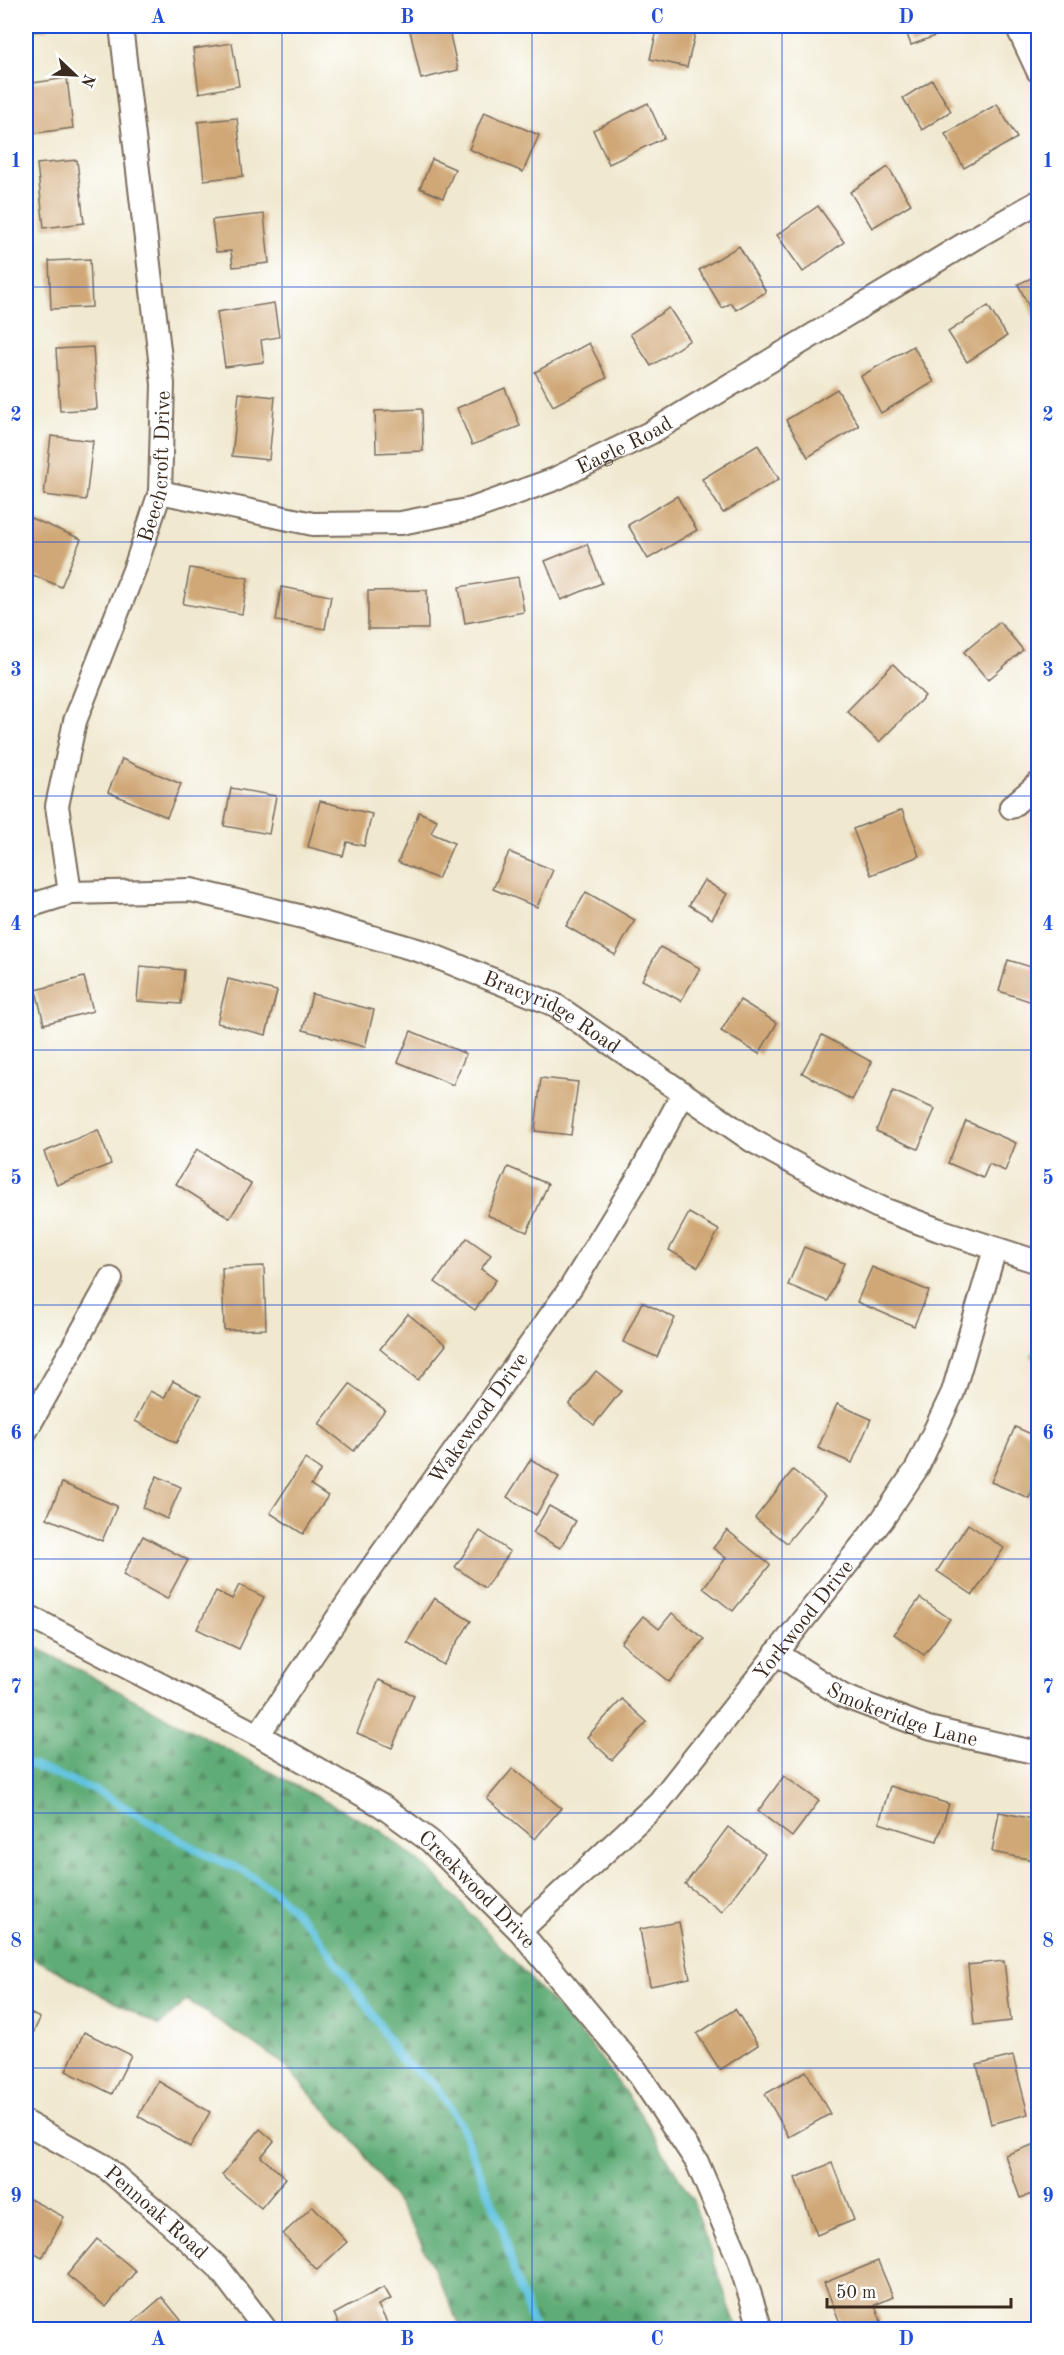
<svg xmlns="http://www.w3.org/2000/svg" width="1064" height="2355" viewBox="0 0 1064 2355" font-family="'Old Standard TT',serif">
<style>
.forest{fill:url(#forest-firs);stroke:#4d6b4a;stroke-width:1.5}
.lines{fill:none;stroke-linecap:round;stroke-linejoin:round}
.stream{stroke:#61c3df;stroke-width:8}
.building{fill:#d0a877}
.minor-casing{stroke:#7a6c5c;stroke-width:26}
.minor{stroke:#fff;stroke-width:22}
.grid{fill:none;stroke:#1d4ed8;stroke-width:1.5;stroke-opacity:0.55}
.labels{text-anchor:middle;stroke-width:6;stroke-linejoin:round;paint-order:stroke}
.street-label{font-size:21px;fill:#3b2a1e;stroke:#fff}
.neatline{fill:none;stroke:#1d4ed8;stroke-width:2}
.grid-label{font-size:20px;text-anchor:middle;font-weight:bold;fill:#1d4ed8}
</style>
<defs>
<pattern id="forest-firs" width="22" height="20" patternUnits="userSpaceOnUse" patternTransform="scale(1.5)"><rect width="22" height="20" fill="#5fac76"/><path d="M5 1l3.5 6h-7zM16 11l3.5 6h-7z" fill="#508c60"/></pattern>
</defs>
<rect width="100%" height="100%" fill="#fff"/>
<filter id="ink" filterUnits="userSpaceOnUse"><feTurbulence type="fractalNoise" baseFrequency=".0167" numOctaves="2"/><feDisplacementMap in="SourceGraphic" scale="12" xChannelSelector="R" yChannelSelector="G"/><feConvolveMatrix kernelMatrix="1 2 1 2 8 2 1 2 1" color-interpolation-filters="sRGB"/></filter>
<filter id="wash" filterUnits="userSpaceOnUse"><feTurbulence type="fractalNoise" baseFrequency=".008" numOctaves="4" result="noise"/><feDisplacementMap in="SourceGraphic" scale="24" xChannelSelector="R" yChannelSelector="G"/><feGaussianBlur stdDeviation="1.35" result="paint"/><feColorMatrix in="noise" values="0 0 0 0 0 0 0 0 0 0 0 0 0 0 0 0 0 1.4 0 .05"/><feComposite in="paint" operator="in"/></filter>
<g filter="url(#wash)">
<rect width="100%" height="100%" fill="#f0e8cf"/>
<polygon class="forest" points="26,1642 381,1831 432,1872 590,2044 642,2116 693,2201 737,2329 461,2329 459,2323 414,2228 356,2143 281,2062 187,2000 159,2026 26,1954"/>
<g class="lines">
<polyline class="stream" points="26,1763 99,1792 206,1855 242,1870 274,1891 314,1931 369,2008 399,2058 434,2084 460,2123 502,2226 516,2279 535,2330"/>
</g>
<g id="blocks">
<g class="building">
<polygon points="26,26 48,26 48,30 26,32"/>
<polygon points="409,26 448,26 458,70 421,79"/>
<polygon points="658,26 697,26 687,67 650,59"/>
<polygon points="904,26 950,26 951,30 911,45"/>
<polygon points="232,43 239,86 199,93 193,49"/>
<polygon points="67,78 73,128 29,134 26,84"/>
<polygon points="932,80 951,111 922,130 903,98"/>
<polygon points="648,103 664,138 609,164 593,130"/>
<polygon points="997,104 1017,138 964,168 945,134"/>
<polygon points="484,112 539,135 523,172 469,149"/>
<polygon points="237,118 243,176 204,180 198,122"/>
<polygon points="432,159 455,169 443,198 420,188"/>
<polygon points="77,160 84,223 44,228 37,164"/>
<polygon points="888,167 911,204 872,228 850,192"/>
<polygon points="818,206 844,242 803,272 777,235"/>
<polygon points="264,214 269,263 233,267 231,251 216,252 212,220"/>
<polygon points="739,246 766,292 736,310 731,303 722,308 699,270"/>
<polygon points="90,259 92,307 51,309 49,261"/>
<polygon points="1038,275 1038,326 1018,284"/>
<polygon points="274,303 279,337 261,340 264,362 225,367 217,312"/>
<polygon points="988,306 1007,336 967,362 948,332"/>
<polygon points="669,308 690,340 651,366 630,334"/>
<polygon points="589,343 607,378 553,406 535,372"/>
<polygon points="913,346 934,382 881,413 861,376"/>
<polygon points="93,347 97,409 60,411 56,349"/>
<polygon points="505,388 520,426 472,445 457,408"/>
<polygon points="837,389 859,426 808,457 786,420"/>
<polygon points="239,393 275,397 269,460 232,456"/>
<polygon points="422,409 423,451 376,453 375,411"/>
<polygon points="51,436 93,441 86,500 44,495"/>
<polygon points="758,445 779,479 723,513 702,479"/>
<polygon points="677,496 697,530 648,559 628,525"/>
<polygon points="26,516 81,539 61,587 26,572 31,557 26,555"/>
<polygon points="587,544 602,583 561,600 545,561"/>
<polygon points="190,568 248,578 242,614 183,604"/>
<polygon points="518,577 524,612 465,623 459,587"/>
<polygon points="281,587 331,596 325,629 276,621"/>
<polygon points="427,590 428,629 368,629 368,591"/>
<polygon points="1000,622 1023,650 988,680 964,652"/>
<polygon points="26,631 32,634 26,650"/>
<polygon points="893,664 925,696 879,742 847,711"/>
<polygon points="122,759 181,784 167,817 108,792"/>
<polygon points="231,788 276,796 269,834 224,826"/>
<polygon points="320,801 372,814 364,846 347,842 343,856 308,847"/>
<polygon points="902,810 919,856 871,875 853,829"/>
<polygon points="419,812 437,820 431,833 454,843 438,879 398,862"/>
<polygon points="509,852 553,870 537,907 493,889"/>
<polygon points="704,880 727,894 712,919 689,905"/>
<polygon points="586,892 635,920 615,955 566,926"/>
<polygon points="660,947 700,968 681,1001 642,980"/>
<polygon points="1008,960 1038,969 1038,1004 999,991"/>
<polygon points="140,966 184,970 181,1004 137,1001"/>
<polygon points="84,977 93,1011 44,1024 36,990"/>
<polygon points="228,979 277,991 266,1035 217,1023"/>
<polygon points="312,994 374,1010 365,1047 303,1030"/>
<polygon points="740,1000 777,1023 759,1054 721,1031"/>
<polygon points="411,1031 466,1054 453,1085 398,1062"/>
<polygon points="822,1035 872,1062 852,1100 802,1073"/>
<polygon points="541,1078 578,1082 571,1135 535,1131"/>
<polygon points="893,1091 935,1109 918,1149 876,1131"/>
<polygon points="966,1121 1016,1143 1005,1171 989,1164 983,1178 948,1163"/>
<polygon points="98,1130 111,1164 57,1185 44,1152"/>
<polygon points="197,1149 251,1184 230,1218 176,1184"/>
<polygon points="508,1167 548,1184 527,1232 487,1215"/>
<polygon points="689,1213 719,1230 698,1267 669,1250"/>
<polygon points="467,1238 491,1255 481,1269 496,1280 475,1310 435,1282"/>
<polygon points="804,1247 844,1263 828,1301 788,1285"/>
<polygon points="264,1266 266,1329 224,1330 222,1268"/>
<polygon points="872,1267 929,1291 914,1326 857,1302"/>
<polygon points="642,1302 675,1318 657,1357 623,1342"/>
<polygon points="408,1314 446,1345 418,1380 380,1349"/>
<polygon points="1038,1348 1038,1366 1030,1355"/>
<polygon points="596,1371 621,1391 594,1425 569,1405"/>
<polygon points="173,1381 201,1396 176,1443 135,1421 150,1391 164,1398"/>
<polygon points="350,1384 385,1410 354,1451 319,1424"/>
<polygon points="837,1404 871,1419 852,1463 818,1448"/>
<polygon points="1015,1427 1038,1437 1038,1476 1029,1498 991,1482"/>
<polygon points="305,1459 321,1470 311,1485 328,1496 303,1534 270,1513"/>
<polygon points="531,1459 559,1477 536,1515 507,1497"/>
<polygon points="793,1470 825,1496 787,1543 755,1518"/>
<polygon points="157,1476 181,1487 167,1519 143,1508"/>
<polygon points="62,1483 117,1506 102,1541 47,1518"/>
<polygon points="549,1506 576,1521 560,1548 533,1533"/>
<polygon points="968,1524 1004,1548 973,1595 937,1571"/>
<polygon points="727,1530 770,1565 733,1611 703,1588 726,1558 713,1548"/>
<polygon points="480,1531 510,1552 485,1588 455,1567"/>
<polygon points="143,1536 188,1560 167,1599 123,1575"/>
<polygon points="239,1585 264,1597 239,1649 197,1629 216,1591 232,1599"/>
<polygon points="434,1598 471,1621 443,1665 407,1642"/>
<polygon points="920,1598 950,1619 924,1655 894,1634"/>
<polygon points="672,1613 704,1639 669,1682 621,1643 643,1616 659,1629"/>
<polygon points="379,1680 414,1695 392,1748 357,1733"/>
<polygon points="622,1699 647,1722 612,1760 587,1737"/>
<polygon points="513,1768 561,1808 535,1839 487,1799"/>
<polygon points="784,1776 819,1801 792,1837 758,1811"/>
<polygon points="890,1786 949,1804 937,1841 879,1823"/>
<polygon points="999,1812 1038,1820 1038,1861 992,1852"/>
<polygon points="728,1827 765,1854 722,1912 685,1884"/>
<polygon points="679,1922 690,1978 650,1986 640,1929"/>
<polygon points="1004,1961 1011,2021 974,2025 968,1965"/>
<polygon points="735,2009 758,2045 720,2070 697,2034"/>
<polygon points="26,2011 40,2018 26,2049"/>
<polygon points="84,2032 131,2055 112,2094 66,2071"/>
<polygon points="1013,2056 1028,2114 991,2124 977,2065"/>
<polygon points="806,2071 830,2114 789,2137 765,2094"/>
<polygon points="158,2081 210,2112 190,2147 138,2116"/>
<polygon points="260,2129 274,2141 261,2157 286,2178 261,2208 222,2175"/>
<polygon points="1038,2143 1038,2192 1020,2198 1005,2155"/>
<polygon points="832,2163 854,2220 817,2235 795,2178"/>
<polygon points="26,2197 64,2217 42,2258 26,2249"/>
<polygon points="313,2206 347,2242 317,2270 283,2234"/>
<polygon points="97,2239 136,2271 106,2307 67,2275"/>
<polygon points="878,2261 893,2297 875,2305 881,2321 861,2330 843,2330 824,2283"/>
<polygon points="384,2287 391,2299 378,2305 391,2330 342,2330 334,2314"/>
<polygon points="162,2297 189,2330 127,2330 126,2328"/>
</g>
</g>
</g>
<g filter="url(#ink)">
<use href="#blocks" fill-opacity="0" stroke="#7a6c5c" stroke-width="1.5"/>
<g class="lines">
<defs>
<g id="minor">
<polyline points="1017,26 1038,71"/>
<path id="s1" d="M160,492L313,524L401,523L472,509L555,479L650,433L973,239L1038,202"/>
<polyline points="1011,807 1038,784"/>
<path id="s2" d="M70,893L57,806L75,721L136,565L160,492L163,384L121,26"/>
<path id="s3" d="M26,907L70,893L191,890L303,917L424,952L555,1005L751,1140L832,1184L883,1209L939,1230L1038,1262"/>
<polyline points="26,1431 111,1279"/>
<path id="s4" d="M26,1615L258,1735L382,1806L430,1841L520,1931L636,2070L697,2162L739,2260L761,2330"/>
<path id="s5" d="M776,1653L843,1696L928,1728L1038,1753"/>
<path id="s6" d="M258,1735L366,1576L571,1287L638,1178L683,1094"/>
<path id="s7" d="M520,1931L659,1802L882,1520L917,1468L953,1392L995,1249"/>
<path id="s8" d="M26,2123L104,2166L163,2217L218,2267L266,2330"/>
</g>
</defs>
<use href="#minor" class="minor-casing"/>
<use href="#minor" class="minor"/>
</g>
</g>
<path class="grid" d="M282,26V2330M532,26V2330M782,26V2330M26,287H1038M26,542H1038M26,796H1038M26,1050H1038M26,1305H1038M26,1559H1038M26,1813H1038M26,2068H1038"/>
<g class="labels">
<g class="street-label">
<text dy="7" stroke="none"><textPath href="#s1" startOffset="482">Eagle Road</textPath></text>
<text dy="7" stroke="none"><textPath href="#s2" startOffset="444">Beechcroft Drive</textPath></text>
<text dy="7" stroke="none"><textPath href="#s3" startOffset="550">Bracyridge Road</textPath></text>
<text dy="7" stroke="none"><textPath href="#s6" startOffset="386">Wakewood Drive</textPath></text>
<text dy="7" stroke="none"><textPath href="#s7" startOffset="422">Yorkwood Drive</textPath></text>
<text dy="7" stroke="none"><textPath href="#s5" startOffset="142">Smokeridge Lane</textPath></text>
<text dy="7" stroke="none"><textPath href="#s4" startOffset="531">Creekwood Drive</textPath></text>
<text dy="7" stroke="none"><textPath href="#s8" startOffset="159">Pennoak Road</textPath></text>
</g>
</g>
<rect width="1064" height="2355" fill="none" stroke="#fff" stroke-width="66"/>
<g transform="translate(75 75) rotate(113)" stroke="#ffffff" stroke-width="4.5" paint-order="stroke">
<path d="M0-4.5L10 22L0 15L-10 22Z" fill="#3b2a1e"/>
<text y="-9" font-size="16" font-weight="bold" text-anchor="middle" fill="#3b2a1e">N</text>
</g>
<path d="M827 2298v9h184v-9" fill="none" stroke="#3b2a1e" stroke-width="3"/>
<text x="836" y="2298" font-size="18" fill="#3b2a1e" stroke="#ffffff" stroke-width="4.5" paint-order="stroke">50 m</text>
<rect x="33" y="33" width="998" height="2289" class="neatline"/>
<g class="grid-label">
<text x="158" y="23">A</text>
<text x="407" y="23">B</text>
<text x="657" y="23">C</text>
<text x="906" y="23">D</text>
<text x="16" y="167">1</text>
<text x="1048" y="167">1</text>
<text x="16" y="421">2</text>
<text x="1048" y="421">2</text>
<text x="16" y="676">3</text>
<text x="1048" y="676">3</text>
<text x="16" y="930">4</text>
<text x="1048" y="930">4</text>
<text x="16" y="1184">5</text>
<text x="1048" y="1184">5</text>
<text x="16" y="1439">6</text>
<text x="1048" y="1439">6</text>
<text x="16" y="1693">7</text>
<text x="1048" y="1693">7</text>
<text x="16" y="1947">8</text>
<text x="1048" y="1947">8</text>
<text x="16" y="2202">9</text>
<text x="1048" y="2202">9</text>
<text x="158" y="2345">A</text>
<text x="407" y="2345">B</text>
<text x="657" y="2345">C</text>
<text x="906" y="2345">D</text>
</g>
</svg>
